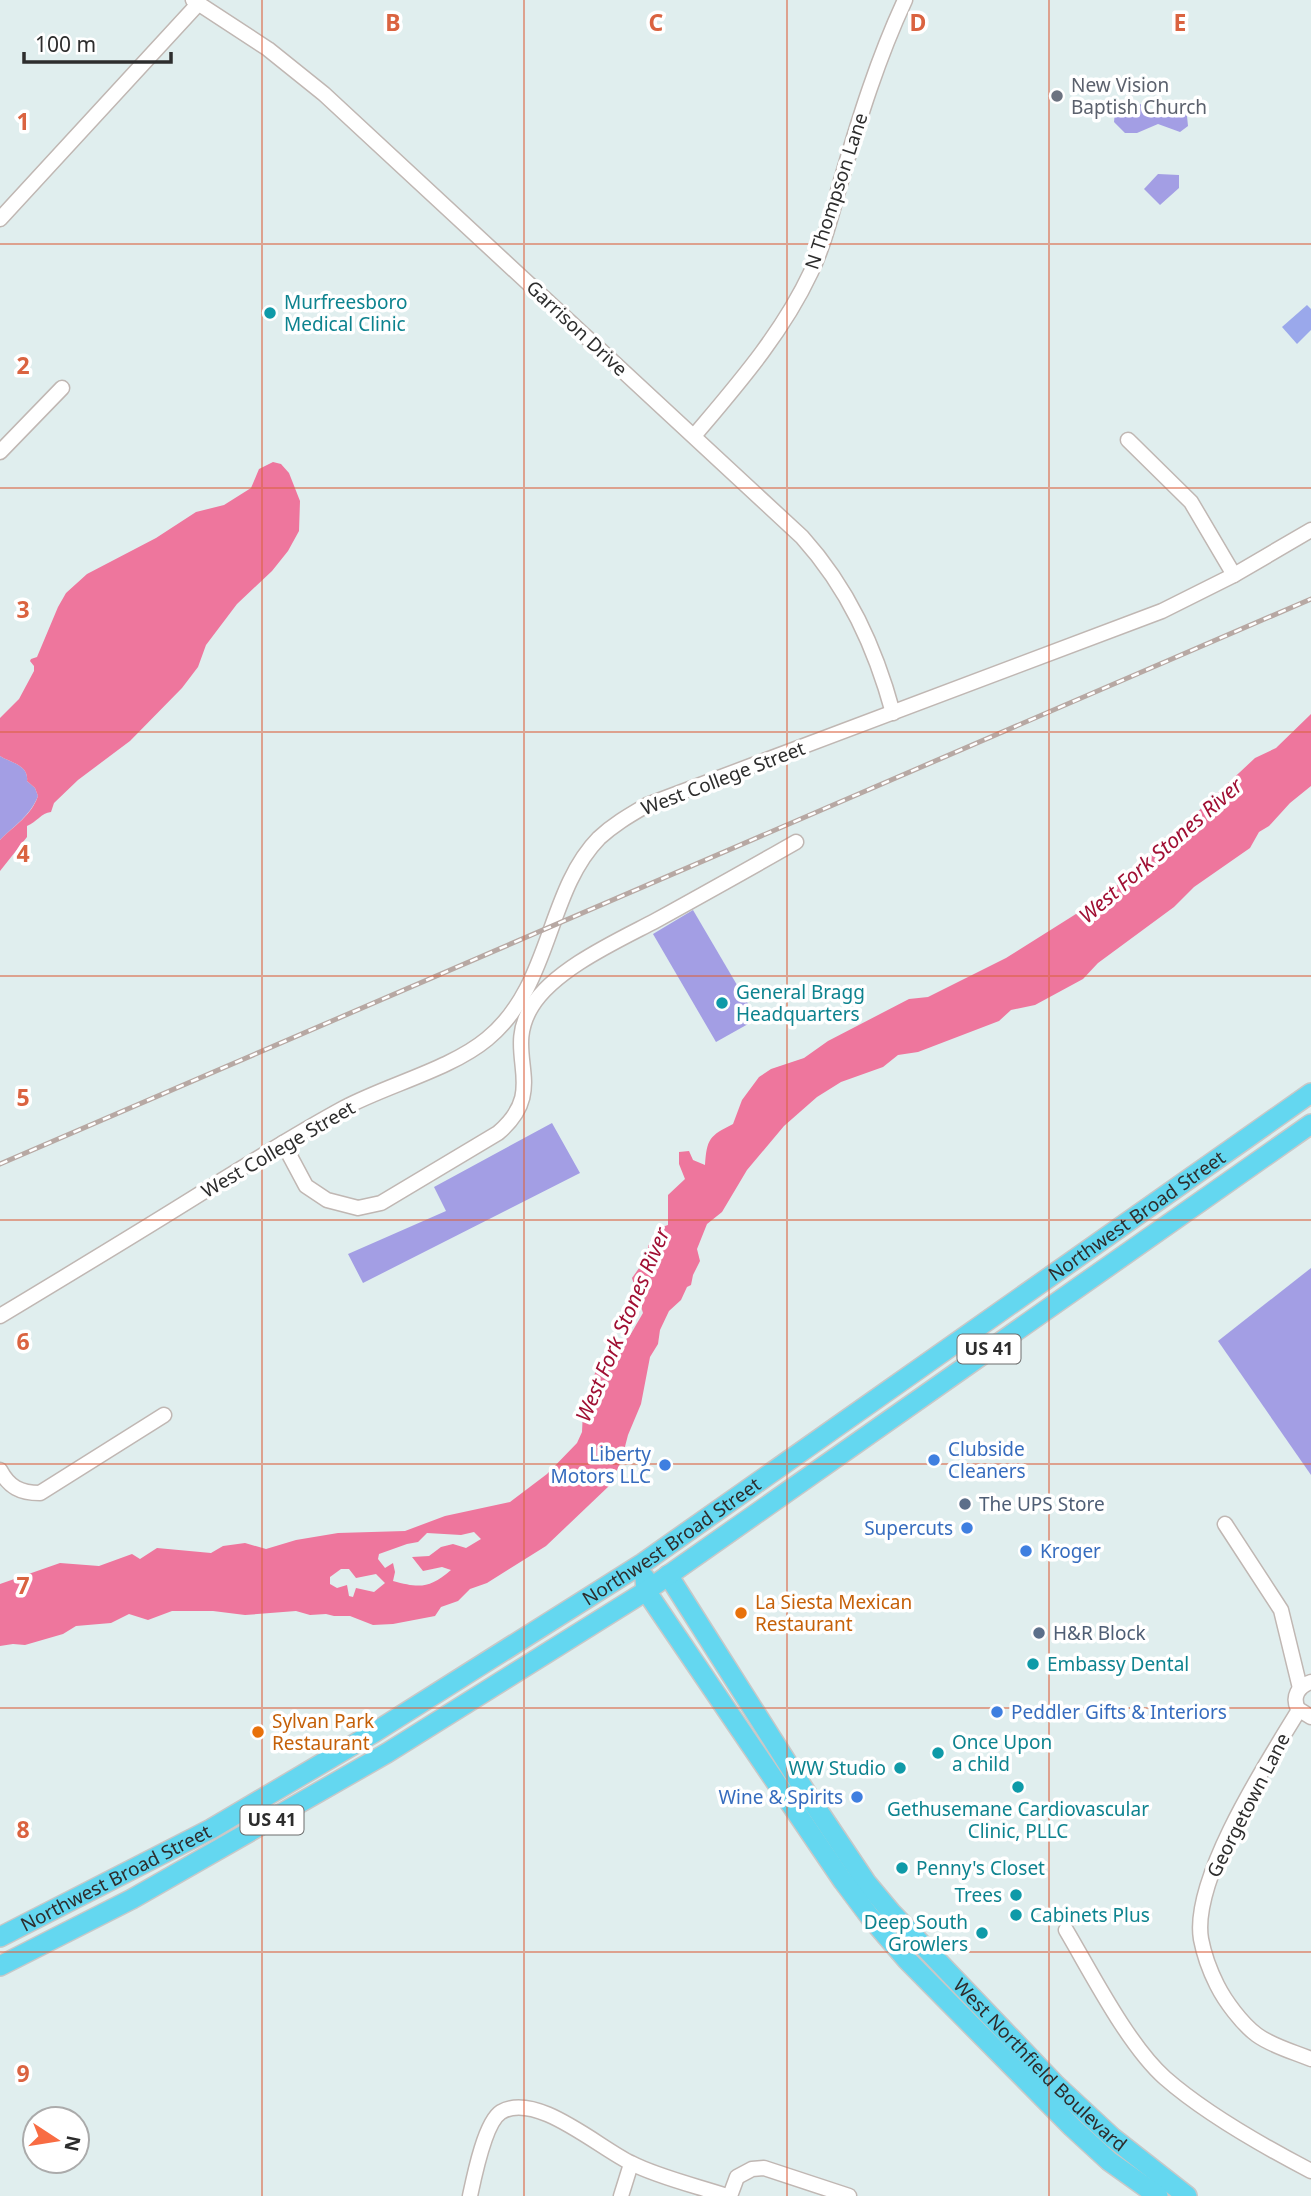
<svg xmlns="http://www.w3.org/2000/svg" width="1311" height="2196" viewBox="0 0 1311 2196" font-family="'Noto Sans',sans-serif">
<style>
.green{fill:#a39ee4}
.pitch{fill:#9aa8eb}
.water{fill:#ee769d;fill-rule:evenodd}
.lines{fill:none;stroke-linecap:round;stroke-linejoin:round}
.minor-casing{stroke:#c0b7b3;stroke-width:17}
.major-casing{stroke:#c8c8c8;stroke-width:22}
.minor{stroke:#fff;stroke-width:14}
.major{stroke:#64d7f0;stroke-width:19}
.rail-casing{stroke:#b7a8a3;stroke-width:5}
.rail{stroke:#fff;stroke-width:2.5;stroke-dasharray:8;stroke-linecap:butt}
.grid{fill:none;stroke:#da6340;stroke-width:2;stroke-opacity:0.55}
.worship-dot{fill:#6b7280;stroke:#fff;stroke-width:2.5}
.culture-dot{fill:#0f9aa8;stroke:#fff;stroke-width:2.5}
.shop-dot{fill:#3f7fe0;stroke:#fff;stroke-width:2.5}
.service-dot{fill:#5c6f8a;stroke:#fff;stroke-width:2.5}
.food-dot{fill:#e8710a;stroke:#fff;stroke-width:2.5}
.labels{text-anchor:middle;stroke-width:7;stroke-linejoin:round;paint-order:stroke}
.shield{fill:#fff;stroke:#6c6c6c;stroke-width:2}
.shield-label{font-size:18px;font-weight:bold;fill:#2d2d2d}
.worship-label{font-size:19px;fill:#5b616d;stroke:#fff;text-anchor:start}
.street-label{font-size:19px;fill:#2d2d2d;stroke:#fff}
.culture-label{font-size:19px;fill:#0d838f;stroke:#fff;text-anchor:start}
.shop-label{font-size:19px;fill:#366cbe;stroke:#fff;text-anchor:start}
.service-label{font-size:19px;fill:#4e5e75;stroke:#fff;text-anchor:start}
.food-label{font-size:19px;fill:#c56008;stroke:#fff;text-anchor:start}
.water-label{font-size:21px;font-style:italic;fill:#a00f33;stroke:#fff}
.grid-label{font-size:23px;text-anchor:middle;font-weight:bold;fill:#da6340;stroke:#fff;stroke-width:7;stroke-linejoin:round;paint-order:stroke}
</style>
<rect width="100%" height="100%" fill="#e0eeee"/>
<g class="green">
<polygon points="1127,103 1140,104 1150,110 1156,110 1166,105 1180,107 1187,116 1188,126 1180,132 1158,124 1137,133 1125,133 1114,122 1115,112"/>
<polygon points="1158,174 1179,175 1179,188 1160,205 1144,189"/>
<path d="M0,756C11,763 29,765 27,781L35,788L38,796C30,816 15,825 0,840Z"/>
<polygon points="693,910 757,1019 716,1042 653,934"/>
<polygon points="552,1123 580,1173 363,1283 348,1254 446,1211 434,1187"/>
<polygon points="1311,1268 1311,1475 1218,1341"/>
</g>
<polygon class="pitch" points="1307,305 1311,309 1311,330 1297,344 1282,327"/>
<g class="water">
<path d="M273,462L281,464L289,473L300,501L299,531L288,551L272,571L237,604L206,645L198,667L182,688L130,741L78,780L54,803L51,812C41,813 37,822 27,826V837L0,871V840C15,825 31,816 38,796L35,788L27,781C29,765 11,763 0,756V718L19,699L34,671V666L30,661L31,659L37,657L58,607L66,593L87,574L156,538L196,512L224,505L251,488L259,469Z"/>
<path d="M1311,714V786L1290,803L1269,826L1259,832L1250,848L1194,887L1174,907L1098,963L1083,979L1035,1005L1011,1010L999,1021L918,1052L898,1055L883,1067L841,1082L817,1097L784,1126L747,1170L722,1212L707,1224L697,1249L700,1261L693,1275L691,1285L687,1287L681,1300L669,1311L660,1330L658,1344L650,1357L641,1404L628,1435L621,1462L609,1486L546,1546L487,1583L470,1589L458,1601L441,1607L435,1616L393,1624L373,1625L350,1616H334L326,1614L310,1615L296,1611L245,1615L213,1611H172L148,1620L129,1614L111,1623L76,1626L63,1634L25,1645L13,1644L0,1646V1584L60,1563L99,1566L132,1554L140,1559L157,1548L211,1553L223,1546L245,1543L266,1549L296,1540L338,1533L405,1531L445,1516L510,1502L547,1474L577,1443L582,1432L583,1411L590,1397L597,1363L616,1345L629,1337L643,1313L632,1278L649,1254L648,1245L660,1242L662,1227L668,1225V1195L685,1179L679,1164V1152L689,1151L693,1160L705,1165C707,1139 709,1136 733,1124L742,1100L759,1077L771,1069L804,1058L828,1041L909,999L928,997L1006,958L1095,902L1134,872L1163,839L1177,831L1255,758L1276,748ZM474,1532L481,1539L466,1548L453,1544L441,1547L429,1556L412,1557L423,1571L442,1567L451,1570C429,1589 419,1588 393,1581L395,1572L393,1563L385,1568L378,1559L379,1554L407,1544L418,1542L427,1533L461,1535ZM341,1569H349L356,1578L376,1574L385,1583L374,1592L356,1588L353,1597L349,1596L347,1585L337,1588L330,1584V1577Z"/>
</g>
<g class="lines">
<defs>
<g id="minor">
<path d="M193,0L268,49L324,94L802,537C848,588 875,647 893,713"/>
<polyline points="0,219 198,4"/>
<path d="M694,436C737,385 782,334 811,272C825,243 832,211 841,181C859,119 878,58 905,0"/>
<polyline points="1128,440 1191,502 1234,575"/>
<polyline points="0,452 62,388"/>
<path d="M283,1143L306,1186L327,1200L358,1208L381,1203L498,1133C551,1088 501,1055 532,1006C555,969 617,941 655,921C702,895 749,869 796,842"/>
<path d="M0,1316C68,1275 136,1234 203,1192C250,1163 296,1134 344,1108C387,1085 451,1069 487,1039C552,986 546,892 599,838C614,824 630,815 647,805L1162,611L1234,575L1311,530"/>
<path d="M0,1470C9,1487 20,1493 40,1493L164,1415"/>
<polyline points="1225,1524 1281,1610 1300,1688"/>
<path d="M1311,1682C1298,1686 1292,1697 1298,1709L1311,1717"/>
<path d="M1299,1710C1267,1762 1191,1880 1201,1939C1204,1955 1210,1971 1217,1985C1225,2001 1242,2024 1257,2035C1272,2046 1294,2052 1311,2059"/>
<path d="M1066,1930C1092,1974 1128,2045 1165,2078C1206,2114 1263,2146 1311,2171"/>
<path d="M470,2196C474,2177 485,2122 501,2112C536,2091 599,2148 631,2163C658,2177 697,2186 727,2196"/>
<polyline points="621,2196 631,2164"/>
<polyline points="730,2196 737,2177 752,2169 764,2168 849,2196"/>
</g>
<g id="major">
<path id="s1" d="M668,1575L807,1794L866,1882L891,1912L1056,2085L1113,2138L1187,2196"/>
<polyline points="645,1578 646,1591 843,1881 870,1917 907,1960 1072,2127 1109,2161 1158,2196"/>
<path id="s2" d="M0,1937L211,1829L375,1732L643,1563L1311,1093"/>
<polyline points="0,1966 132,1899 387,1753 646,1591 1311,1124"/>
</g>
</defs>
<use href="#minor" class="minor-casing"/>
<use href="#major" class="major-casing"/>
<use href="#minor" class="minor"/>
<use href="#major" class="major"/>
<defs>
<polyline id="rail" points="0,1164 1311,599"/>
</defs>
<use href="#rail" class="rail-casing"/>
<use href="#rail" class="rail"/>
</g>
<path class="grid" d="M262,0V2196M524,0V2196M787,0V2196M1049,0V2196M0,244H1311M0,488H1311M0,732H1311M0,976H1311M0,1220H1311M0,1464H1311M0,1708H1311M0,1952H1311"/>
<circle class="worship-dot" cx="1057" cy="96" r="7"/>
<g class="culture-dot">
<circle cx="270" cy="313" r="7"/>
<circle cx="722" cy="1003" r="7"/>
<circle cx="1033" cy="1664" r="7"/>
<circle cx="938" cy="1753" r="7"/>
<circle cx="900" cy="1768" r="7"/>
<circle cx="1018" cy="1787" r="7"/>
<circle cx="902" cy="1868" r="7"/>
<circle cx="1016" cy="1895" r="7"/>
<circle cx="1016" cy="1915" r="7"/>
<circle cx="982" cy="1933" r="7"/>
</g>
<g class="shop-dot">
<circle cx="934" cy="1460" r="7"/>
<circle cx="665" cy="1465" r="7"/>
<circle cx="967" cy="1528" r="7"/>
<circle cx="1026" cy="1551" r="7"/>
<circle cx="997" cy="1712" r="7"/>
<circle cx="857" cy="1797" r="7"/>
</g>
<g class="service-dot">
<circle cx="965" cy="1504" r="7"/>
<circle cx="1039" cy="1633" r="7"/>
</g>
<g class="food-dot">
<circle cx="741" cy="1613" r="7"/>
<circle cx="258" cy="1732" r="7"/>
</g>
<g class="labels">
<g class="shield">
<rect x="957.5" y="1334.5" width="63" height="29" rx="5"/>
<rect x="240.5" y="1805.5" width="63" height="29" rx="5"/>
</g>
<g class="shield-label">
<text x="989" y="1355">US 41</text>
<text x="272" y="1826">US 41</text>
</g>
<g class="worship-label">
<text x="1071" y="92">New Vision<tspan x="1071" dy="22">Baptish Church</tspan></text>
</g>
<g class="street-label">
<text transform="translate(836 191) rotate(-72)" y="7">N Thompson Lane</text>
<text transform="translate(577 328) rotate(43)" y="7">Garrison Drive</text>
<text transform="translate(723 778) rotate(-21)" y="7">West College Street</text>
<text transform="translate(278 1149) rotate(-30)" y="7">West College Street</text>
<text dy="7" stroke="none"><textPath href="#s2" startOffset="1348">Northwest Broad Street</textPath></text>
<text dy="7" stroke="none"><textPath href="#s2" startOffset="780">Northwest Broad Street</textPath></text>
<text transform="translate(1248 1805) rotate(-63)" y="7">Georgetown Lane</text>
<text dy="7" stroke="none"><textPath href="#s2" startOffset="130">Northwest Broad Street</textPath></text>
<text dy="7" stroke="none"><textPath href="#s1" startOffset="618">West Northfield Boulevard</textPath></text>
</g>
<g class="culture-label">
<text x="284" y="309">Murfreesboro<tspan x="284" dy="22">Medical Clinic</tspan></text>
<text x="736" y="999">General Bragg<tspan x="736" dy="22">Headquarters</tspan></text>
<text x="1047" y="1671">Embassy Dental</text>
<text x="952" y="1749">Once Upon<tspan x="952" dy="22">a child</tspan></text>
<text x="886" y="1775" text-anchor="end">WW Studio</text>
<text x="1018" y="1816" text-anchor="middle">Gethusemane Cardiovascular<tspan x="1018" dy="22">Clinic, PLLC</tspan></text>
<text x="916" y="1875">Penny's Closet</text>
<text x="1002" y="1902" text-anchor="end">Trees</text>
<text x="1030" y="1922">Cabinets Plus</text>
<text x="968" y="1929" text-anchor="end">Deep South<tspan x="968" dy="22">Growlers</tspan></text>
</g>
<g class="shop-label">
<text x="948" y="1456">Clubside<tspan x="948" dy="22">Cleaners</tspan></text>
<text x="651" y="1461" text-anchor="end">Liberty<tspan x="651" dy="22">Motors LLC</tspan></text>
<text x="953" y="1535" text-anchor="end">Supercuts</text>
<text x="1040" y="1558">Kroger</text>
<text x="1011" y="1719">Peddler Gifts &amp; Interiors</text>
<text x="843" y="1804" text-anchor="end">Wine &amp; Spirits</text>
</g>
<g class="service-label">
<text x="979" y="1511">The UPS Store</text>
<text x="1053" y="1640">H&amp;R Block</text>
</g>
<g class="food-label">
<text x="755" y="1609">La Siesta Mexican<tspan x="755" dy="22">Restaurant</tspan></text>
<text x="272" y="1728">Sylvan Park<tspan x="272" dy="22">Restaurant</tspan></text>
</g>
<g class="water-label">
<text transform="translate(1161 851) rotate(-41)" y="7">West Fork Stones River</text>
<text transform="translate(623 1325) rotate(-67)" y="7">West Fork Stones River</text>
</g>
</g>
<g class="grid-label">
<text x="393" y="31">B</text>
<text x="656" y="31">C</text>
<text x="918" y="31">D</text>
<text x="1180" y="31">E</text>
<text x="23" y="130">1</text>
<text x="23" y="374">2</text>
<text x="23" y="618">3</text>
<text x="23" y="862">4</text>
<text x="23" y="1106">5</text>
<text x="23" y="1350">6</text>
<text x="23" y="1594">7</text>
<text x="23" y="1838">8</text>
<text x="23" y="2082">9</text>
</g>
<g transform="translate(56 2140) rotate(102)"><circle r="33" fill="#ffffff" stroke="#ababab" stroke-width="2"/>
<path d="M0-5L12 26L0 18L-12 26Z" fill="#f86c43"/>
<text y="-10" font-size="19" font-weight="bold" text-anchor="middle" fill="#2d2d2d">N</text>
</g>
<path d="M24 52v10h147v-10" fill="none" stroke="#2d2d2d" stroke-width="3.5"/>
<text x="35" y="52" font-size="21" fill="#2d2d2d" stroke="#ffffff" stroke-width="5" paint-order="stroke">100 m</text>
</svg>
